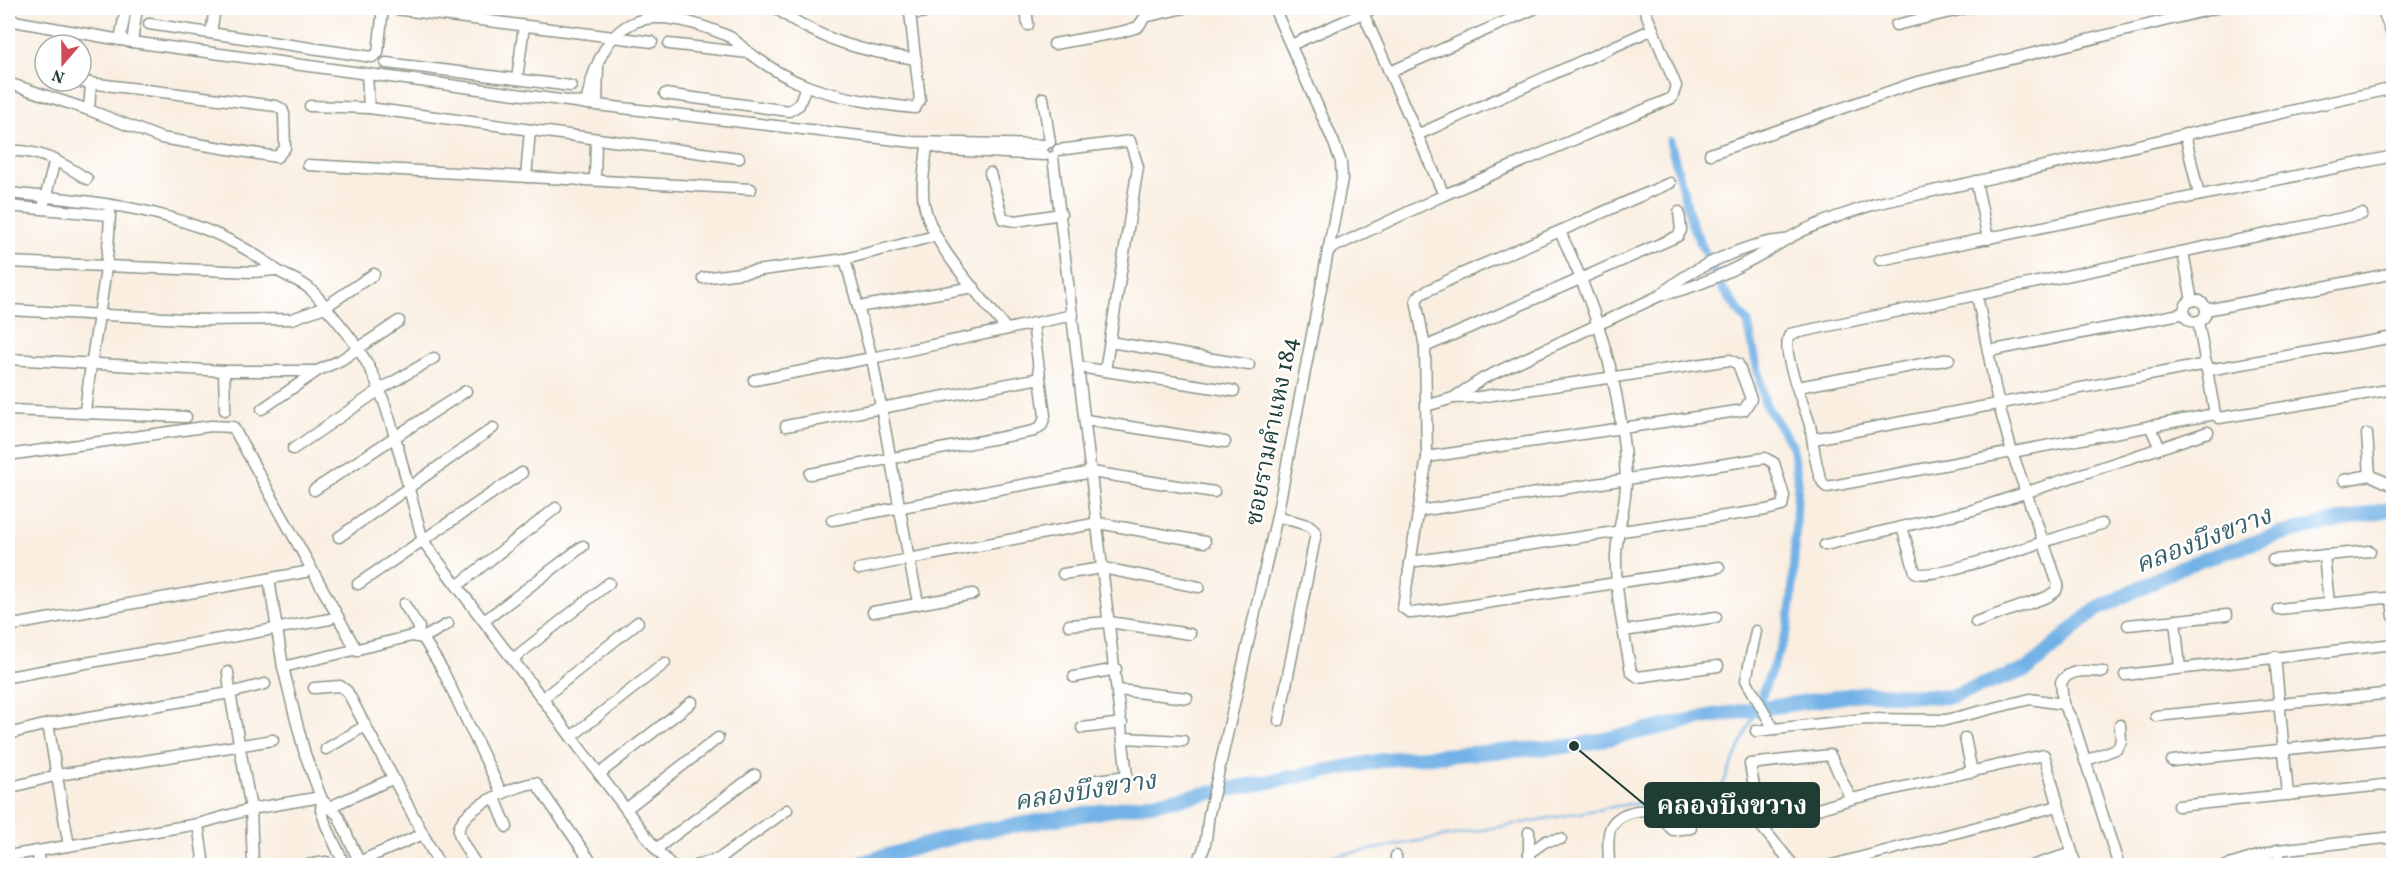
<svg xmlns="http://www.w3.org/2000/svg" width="2401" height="873" viewBox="0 0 2401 873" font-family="Vollkorn,'Noto Serif Thai',serif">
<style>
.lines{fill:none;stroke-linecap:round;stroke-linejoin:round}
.stream{stroke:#73b2e6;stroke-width:2}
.canal{stroke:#73b2e6;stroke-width:9}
.river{stroke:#73b2e6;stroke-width:15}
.street-casing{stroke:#8c968a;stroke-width:13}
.street{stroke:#fff;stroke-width:10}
.labels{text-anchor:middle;stroke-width:5;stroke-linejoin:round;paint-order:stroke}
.street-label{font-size:24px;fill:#1f3d34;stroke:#fff}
.water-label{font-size:26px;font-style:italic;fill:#386069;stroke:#fff}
.leader{fill:none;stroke:#1f3d34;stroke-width:2}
.callout-dot{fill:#1f3d34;stroke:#fff;stroke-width:2}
.callout{fill:#1f3d34;stroke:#1f3d34;stroke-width:2}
.callout-label{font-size:26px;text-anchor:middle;font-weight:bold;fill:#fff}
</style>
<rect width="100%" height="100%" fill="#fff"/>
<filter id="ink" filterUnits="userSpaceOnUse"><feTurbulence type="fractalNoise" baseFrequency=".0167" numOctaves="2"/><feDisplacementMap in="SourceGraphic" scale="12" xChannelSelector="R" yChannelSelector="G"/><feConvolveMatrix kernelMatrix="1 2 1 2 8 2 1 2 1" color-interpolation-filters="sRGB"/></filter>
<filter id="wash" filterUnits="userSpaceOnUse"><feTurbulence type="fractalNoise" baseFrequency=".008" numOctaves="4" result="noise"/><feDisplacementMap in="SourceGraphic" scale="24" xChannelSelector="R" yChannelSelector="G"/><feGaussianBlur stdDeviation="1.35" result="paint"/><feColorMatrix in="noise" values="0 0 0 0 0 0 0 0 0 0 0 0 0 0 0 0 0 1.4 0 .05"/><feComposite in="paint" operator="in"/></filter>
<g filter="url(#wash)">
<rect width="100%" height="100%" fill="#f9eee0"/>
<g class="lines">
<polyline class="stream" points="1277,866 1721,788 1756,710"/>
<polyline class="canal" points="1670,141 1692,225 1721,287 1748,323 1765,404 1792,445 1798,481 1792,597 1787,631 1756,710"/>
<polyline class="river" points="851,866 967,833 1177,799 1390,759 1574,746 1712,716 1865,693 1949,697 2028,669 2094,611 2181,567 2277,535 2394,508"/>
</g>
</g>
<g filter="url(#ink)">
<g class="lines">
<defs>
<g id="street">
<path d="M776,8C818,40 864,52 916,59"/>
<polyline points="1026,8 1028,25"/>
<polyline points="1361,8 1444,195"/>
<polyline points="2382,8 2394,40"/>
<polyline points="395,9 652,42"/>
<polyline points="919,13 952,8"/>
<polyline points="8,20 132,42 597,105 913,142 1045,145"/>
<polyline points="149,24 372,57 378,53 383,8"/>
<polyline points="1896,25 1967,8"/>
<polyline points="211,33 215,8"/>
<polyline points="120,40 126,8"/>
<polyline points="132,42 137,8"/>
<polyline points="669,44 749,53"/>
<polyline points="1054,44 1121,32 1138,27 1145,17 1184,8"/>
<polyline points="1291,45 1374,8"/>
<polyline points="386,63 571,86"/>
<polyline points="1390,72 1536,8"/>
<polyline points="367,74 369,108"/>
<polyline points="517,79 524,26"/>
<polyline points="8,83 89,110 161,138 277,157 285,148 284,114 282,109 276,106 73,81"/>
<polyline points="665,94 789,111 799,105 806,86"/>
<polyline points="1043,98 1050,142"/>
<path d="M586,104C603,14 646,0 730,37C738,42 743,49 751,54C767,66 788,79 807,86C836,97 883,105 915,108L920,100L910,13L907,8"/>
<polyline points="597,105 598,65"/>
<polyline points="310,106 369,108 739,158"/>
<polyline points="89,110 91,83"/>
<polyline points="2185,134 2199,195"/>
<polyline points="1417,135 1653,29"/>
<path d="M927,145C926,161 922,177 923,192C923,239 979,292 1006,329"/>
<polyline points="931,146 946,150 1045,155"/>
<polyline points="1058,150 1130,141 1138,167 1105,371"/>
<path d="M8,151C38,149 63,163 87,179"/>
<polyline points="1710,154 1914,83 2216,8"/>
<polyline points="1053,157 1127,776 1090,781"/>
<polyline points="308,165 751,189"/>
<polyline points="990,173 1003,219 1016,221 1061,214"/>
<polyline points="526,177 530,130"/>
<polyline points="595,180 596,139"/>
<polyline points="1976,181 1988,239"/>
<polyline points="1670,183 1459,275 1421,294 1416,300 1425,347 1427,457 1403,608 1411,613 1447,609 1719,567"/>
<path d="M8,193C101,202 199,209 275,269C286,277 300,280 310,289C319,297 326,308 334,317C370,359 380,385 395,437L314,490"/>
<polyline points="44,203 55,159"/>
<polyline points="8,206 110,215"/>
<path d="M1560,232C1597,308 1623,392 1626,478C1627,504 1617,529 1616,555C1615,594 1624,633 1631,672L1638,677L1718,666"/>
<polyline points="1328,250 1444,195 1672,98 1676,86 1644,8"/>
<polyline points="2183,252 2192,301"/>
<polyline points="845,259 872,358 1073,315"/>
<polyline points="1880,260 2394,156"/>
<polyline points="8,262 252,272 276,270"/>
<polyline points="703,278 845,259 935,236"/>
<path d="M1661,295C1686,270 1749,242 1784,240"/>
<circle cx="2195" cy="311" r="11"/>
<polyline points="858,307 974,287"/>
<polyline points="8,310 204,320 292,319 325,307 374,274"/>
<polyline points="2206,310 2394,273"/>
<polyline points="2198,321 2215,414 2219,418 2394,389"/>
<polyline points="1110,342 1249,365"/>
<polyline points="1425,347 1678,236 1681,230 1679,212"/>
<polyline points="1989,351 2185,313"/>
<polyline points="8,359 224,371 317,371 341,360 399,321"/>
<polyline points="1079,367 1234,391"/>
<polyline points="2208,370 2394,337"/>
<polyline points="224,371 225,410"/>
<polyline points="754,380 872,358 909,559 859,569"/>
<polyline points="1798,387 1949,359"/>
<polyline points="466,391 395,437 423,541 656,849 672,866"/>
<path d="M1453,398L1484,378L1661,295C1703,287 1748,263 1784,241C1812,224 1845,214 1875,204L2394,88"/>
<polyline points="1426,406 1453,398 1479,397 1730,360 1738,364 1751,399 1744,410 1427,457"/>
<polyline points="262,409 316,372"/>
<polyline points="9,410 186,417"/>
<path d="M85,412C92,342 110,275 110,205"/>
<path d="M2215,414L1827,487C1816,482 1813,438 1810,425C1805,406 1779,350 1790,334L2362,214"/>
<polyline points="1086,420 1225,442"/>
<polyline points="786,426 1040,378"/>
<polyline points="2150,426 2160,448"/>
<polyline points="2367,434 2370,475 2394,486"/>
<polyline points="1813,439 2207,364"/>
<polyline points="293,449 381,389 434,358"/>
<polyline points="8,455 211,426 233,427 357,651"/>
<polyline points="810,474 1034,431 1042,425 1045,416 1033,323"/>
<polyline points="2344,480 2370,475"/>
<polyline points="1277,516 1310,526 1316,533 1279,721"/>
<polyline points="832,520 1092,472 1214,492"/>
<path d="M1902,527L1915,572C1930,584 2074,530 2102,524"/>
<polyline points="339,537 493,428"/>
<polyline points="1825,545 1973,510 2208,432"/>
<polyline points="2324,555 2329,604"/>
<polyline points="2273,560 2370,551"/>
<polyline points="1410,562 1766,510 1782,506 1784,496 1774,463 1765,458 1419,511"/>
<polyline points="1063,574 1103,568 1199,587"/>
<polyline points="269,579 283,667 295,716 305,754 322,800 321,810 326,825 345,866"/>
<polyline points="358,584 522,473"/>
<polyline points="457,586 556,508"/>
<polyline points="918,602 909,559 1098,523 1205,542"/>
<polyline points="404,604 419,627 418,637"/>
<polyline points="2278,609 2385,598 2392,601 2394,617"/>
<polyline points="873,612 973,594"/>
<polyline points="2175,620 2180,668"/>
<polyline points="484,621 583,546"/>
<polyline points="1976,622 2047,597 2056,591 2058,584 2012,452 1998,402 1977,295"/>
<polyline points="1069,625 1109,622 1190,634"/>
<polyline points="2128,625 2227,615"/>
<polyline points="8,626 305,572"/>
<polyline points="1624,631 1716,617"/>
<polyline points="1756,631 1746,680 1774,729"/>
<polyline points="423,638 448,624"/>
<polyline points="2275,657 2288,795"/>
<polyline points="513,659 609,583"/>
<polyline points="283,667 412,636 423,638 442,669 502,794"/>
<polyline points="2125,675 2394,644"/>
<polyline points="8,677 330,619"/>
<polyline points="1074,677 1116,669"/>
<polyline points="314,688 340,686 347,691 440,866"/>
<polyline points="1118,690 1187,698"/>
<polyline points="542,699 638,622"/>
<path d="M2063,704L2061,682C2071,668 2087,671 2103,672"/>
<polyline points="2156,716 2394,693"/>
<polyline points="48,724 69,846"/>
<polyline points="1082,728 1122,723"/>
<polyline points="1756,731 1866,719 1946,720 2030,699 2063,704 2073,722 2119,866"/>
<polyline points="8,734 48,724 230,693 228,672"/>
<polyline points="571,737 665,663"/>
<polyline points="1124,738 1183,741"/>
<polyline points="1965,738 1972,772"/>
<polyline points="326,749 365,726"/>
<polyline points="2085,761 2118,748 2121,741 2120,725"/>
<polyline points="2172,761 2394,738"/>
<polyline points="599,774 692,702"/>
<polyline points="8,788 58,775 273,740"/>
<polyline points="495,798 507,827"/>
<polyline points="322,800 338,815 361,866"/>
<polyline points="2178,806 2394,784"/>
<polyline points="327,808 392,779"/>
<polyline points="626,809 718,738"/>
<polyline points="198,824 204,866"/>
<polyline points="1761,826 1851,799 2044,755 2076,866"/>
<polyline points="1529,832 1529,866"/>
<polyline points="656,849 755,775"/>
<polyline points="2278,850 2281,866"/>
<polyline points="37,851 40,866"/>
<polyline points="1529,853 1546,841 1561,839"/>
<polyline points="8,856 198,824 251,809 321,797"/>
<polyline points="1396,856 1396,866"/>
<polyline points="365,859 423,834"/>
<polyline points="253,866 251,809 230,693 265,684"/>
<polyline points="301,866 326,862"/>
<path d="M477,866C471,856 461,843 459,833C455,810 518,784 536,783L594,866"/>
<polyline points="696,866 720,858 787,810"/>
<path d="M1191,866C1208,856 1206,832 1209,814L1277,516L1342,179L1341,162L1334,143L1274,8"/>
<path d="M1609,866C1609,842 1602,822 1629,813C1637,810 1649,809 1657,813C1665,816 1666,825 1673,830L1691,828"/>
<polyline points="1794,866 1761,826 1750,764 1830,755 1851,799"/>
<polyline points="1828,866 2058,806"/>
<polyline points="2031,866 2072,853"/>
<polyline points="2226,866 2278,850 2394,837"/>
</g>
</defs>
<use href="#street" class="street-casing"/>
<use href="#street" class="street"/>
</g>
</g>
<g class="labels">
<g class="street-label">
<text transform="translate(1271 431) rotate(-79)" y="8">ซอยรามคำแหง 184</text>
</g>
<g class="water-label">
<text transform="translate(2203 539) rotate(-21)" y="9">คลองบึงขวาง</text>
<text transform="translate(1085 790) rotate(-9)" y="9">คลองบึงขวาง</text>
</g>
</g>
<path class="leader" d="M1574 746L1645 805"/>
<circle class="callout-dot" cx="1574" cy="746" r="6"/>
<rect class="callout" x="1645" y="783" width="174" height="44" rx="6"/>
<g class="callout-label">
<text x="1732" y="814">คลองบึงขวาง</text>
</g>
<rect width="2401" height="873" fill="none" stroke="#fff" stroke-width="30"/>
<g transform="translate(63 63) rotate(200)"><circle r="28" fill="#ffffff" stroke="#a5b1ae" stroke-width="1.5"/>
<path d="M0-4.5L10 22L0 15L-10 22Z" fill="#d1495b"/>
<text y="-9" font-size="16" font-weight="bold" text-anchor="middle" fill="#1f3d34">N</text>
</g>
</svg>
